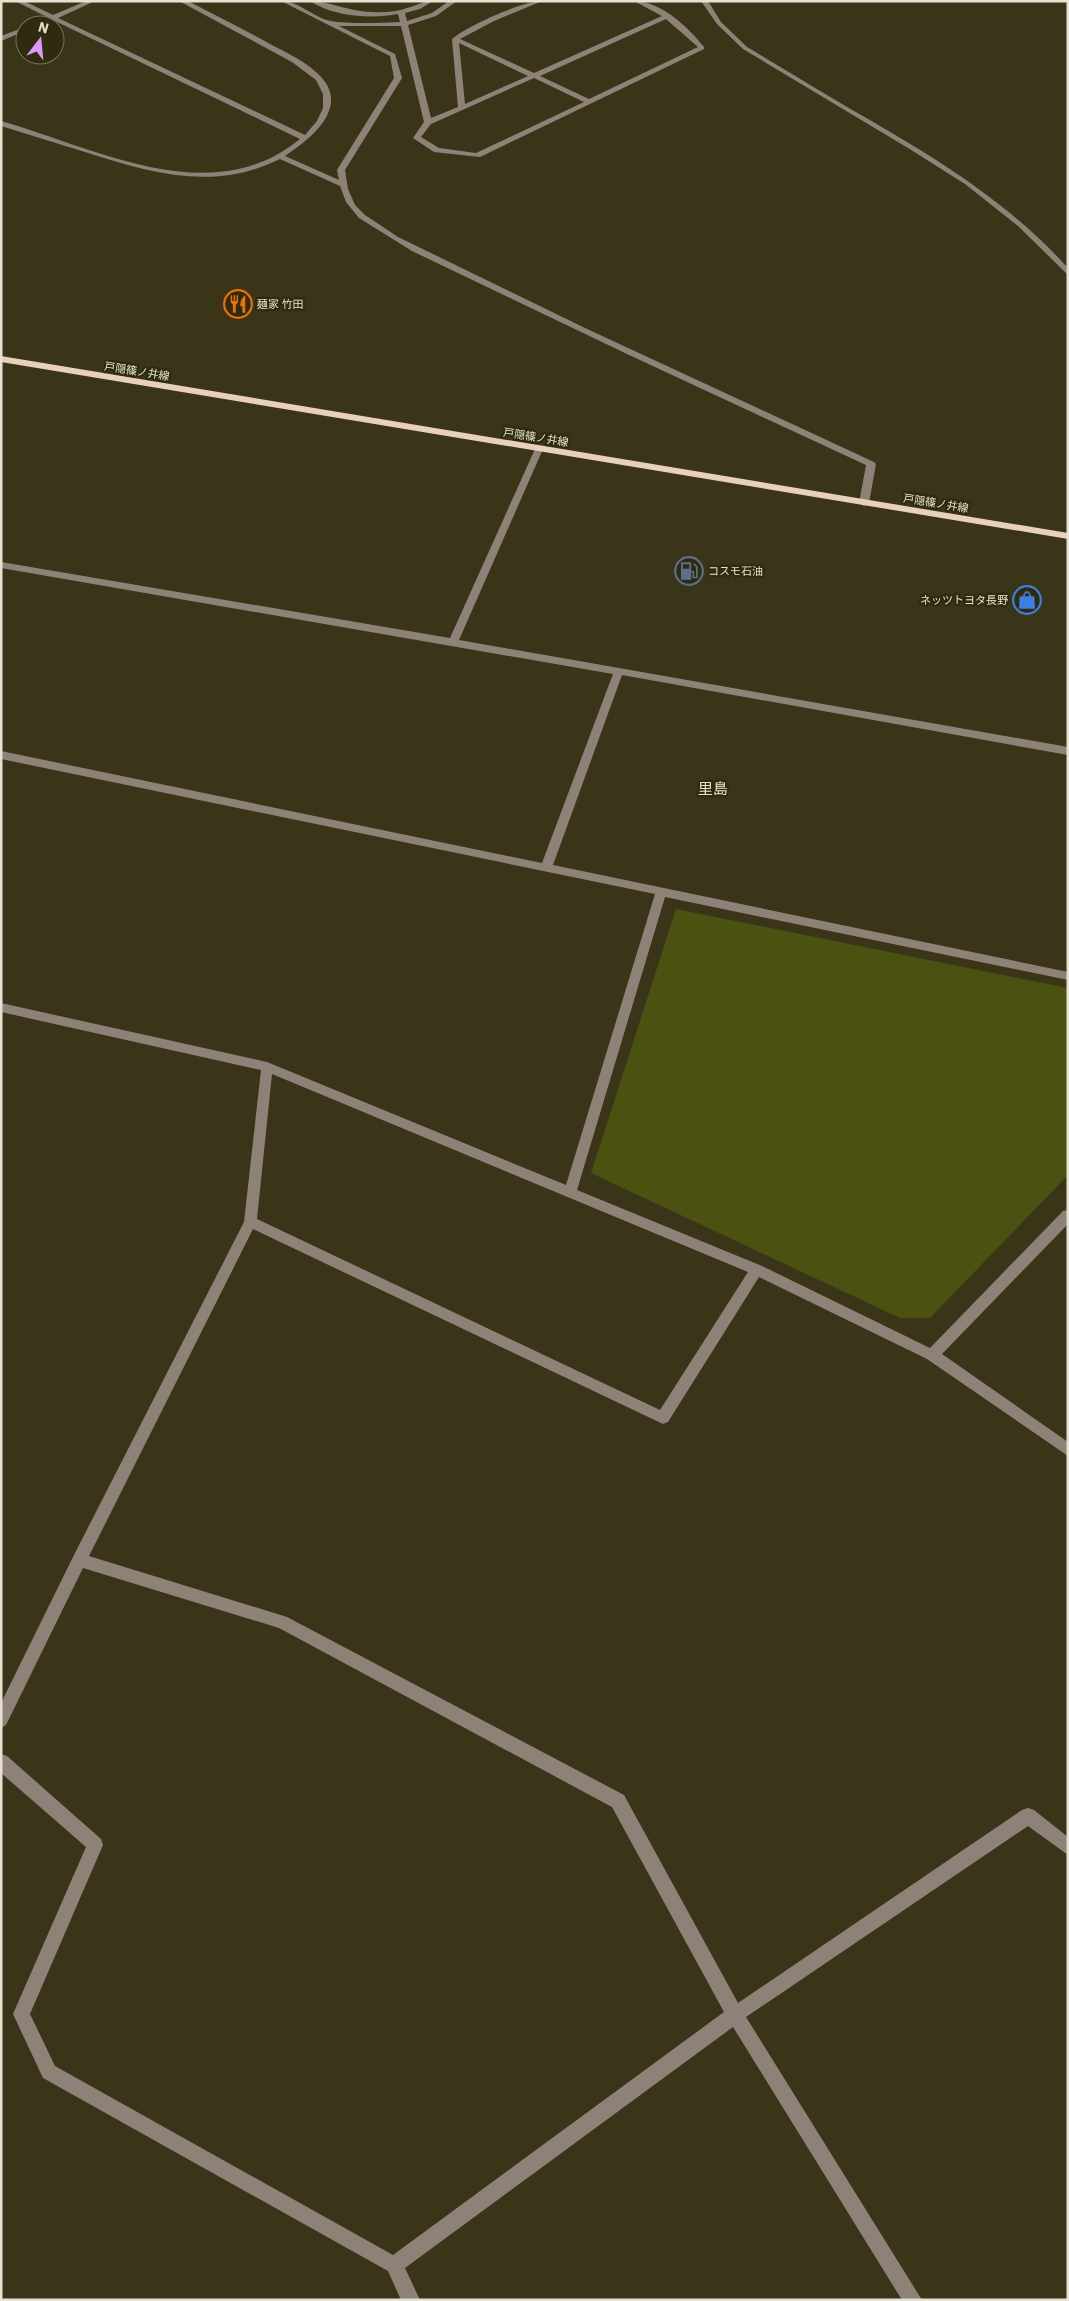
<svg xmlns="http://www.w3.org/2000/svg" width="1069" height="2301" viewBox="0 0 1069 2301" font-family="'IBM Plex Sans','Noto Sans JP',sans-serif">
<style>
.green{fill:#4a5111}
.lines{fill:none;stroke-linecap:round;stroke-linejoin:round}
.minor{fill:#8e8278;fill-rule:evenodd}
.major{fill:#e8d0bc;fill-rule:evenodd}
.labels{text-anchor:middle;stroke-width:4.5;stroke-linejoin:round;paint-order:stroke}
.far-poi-label{font-size:11px;fill:#e5e2d1;stroke:#2f2b0e;text-anchor:start}
.far-street-label{font-size:11px;fill:#e5e2d1;stroke:#2f2b0e}
.quarter-label{font-size:15px;fill:#e5e2d1;stroke:#2f2b0e}
</style>
<rect width="100%" height="100%" fill="#3a3518"/>
<polygon class="green" points="676,909 1068,988 1068,1175 930,1318 900,1318 591,1173"/>
<g class="lines">
<g class="minor">
<path d="M15,1H24L53,15L86,1H95L58,18L305,135L317,121L323,108V94L316,80L292,62L179,1H188C215,15 243,29 270,44C285,52 303,60 316,72C353,104 314,137 285,156L339,180L337,170L394,78L390,56L281,1C300,1 313,18 331,21C345,24 386,23 400,22L398,14C371,19 334,17 310,1C329,1 350,12 372,12C384,13 396,12 407,8C416,6 423,1 433,1L420,9L405,13L407,21L432,13L449,1H457L436,16L408,25L431,118L458,107L452,39C467,26 523,1 542,1L494,21L460,39L534,73L662,16L634,1C661,1 688,27 704,47V49L480,157L434,152L413,138L424,122L401,26H339L395,54L402,78L345,170L348,189L355,205L365,215L398,237L585,328L874,462L876,464L869,503L864,506L859,503L866,465L627,354L412,251L359,218L346,202L340,186L280,159C213,192 151,173 85,152C57,143 29,135 1,126V121C96,148 211,212 300,139L53,20L41,25H32L47,17ZM666,19L698,47L589,99L540,76ZM459,43L528,76L465,104ZM534,78L584,102L476,153L439,148L421,137L431,124Z"/>
<path d="M701,1H708L721,22L747,47C779,66 810,85 842,104C924,151 1004,197 1068,268V275L1018,226L965,184L908,148L743,49L717,24Z"/>
<polygon points="25,27 25,31 1,41 1,36"/>
<path d="M539,446L543,449L459,640L1068,747V755L622,675L553,865L1068,972V980L665,897L577,1190L762,1266L930,1348L1063,1211L1068,1210V1224L942,1354L1068,1442V1456L927,1359L759,1277L668,1422L663,1424L253,1229L89,1556L287,1617L624,1795L738,2003L1022,1810L1028,1808L1034,1810L1068,1837V1855L1028,1826L746,2017L922,2300H902L733,2027L405,2268L420,2300H401L388,2271L43,2078L13,2014L86,1847L1,1773V1754L7,1756L101,1839L103,1845L30,2014L55,2066L393,2255L724,2012L612,1807L279,1628L83,1568L6,1725L1,1728V1703L74,1555L244,1222L261,1070L1,1012V1003L267,1062L566,1185L655,894L1,759V751L542,863L613,674L1,568V562L450,638L535,449ZM272,1074L748,1272L660,1410L257,1219Z"/>
</g>
<polygon class="major" points="1,356 1068,533 1068,539 1,362"/>
</g>
<defs>
<symbol id="restaurant-ring" viewBox="-11 -11 22 22"><circle r="9.5" fill="#2f2b0e" stroke="#e8710a" stroke-width="1.5"/><path d="M-5-6h1v4h1v-4h1v4h1v-4h1v5L-1.5 .5V6h-2V.5L-5-1ZM5-6V6H3V1.5H1.5Q1.5-4 5-6Z" fill="#e8710a"/></symbol>
<symbol id="fuel-ring" viewBox="-11 -11 22 22"><circle r="9.5" fill="#2f2b0e" stroke="#5c6f8a" stroke-width="1.5"/><path d="M-5.5-6h7V0h2V4h1.3V-2.5L3-4.5l.8-.8L6-3V5H2.5V1h-1V6h-7ZM-4.2-4.7v3.2H.2V-4.7Z" fill="#5c6f8a"/></symbol>
<symbol id="shop-ring" viewBox="-11 -11 22 22"><circle r="9.5" fill="#2f2b0e" stroke="#3f7fe0" stroke-width="1.5"/><path d="M-5-2.5h2.3a2.7 3.5 0 0 1 5.4 0H5L5.5 6h-11ZM-1.5-2.5h3a1.5 2.3 0 0 0-3 0Z" fill="#3f7fe0"/></symbol>
</defs>
<g fill-rule="evenodd">
<use href="#restaurant-ring" x="222" y="288" width="32" height="32"/>
<use href="#fuel-ring" x="673" y="555" width="32" height="32"/>
<use href="#shop-ring" x="1011" y="584" width="32" height="32"/>
</g>
<g class="labels">
<g class="far-poi-label">
<text x="257" y="308">麺家 竹田</text>
<text x="708" y="575">コスモ石油</text>
<text x="1008" y="604" text-anchor="end">ネッツトヨタ長野</text>
</g>
<g class="far-street-label">
<text transform="translate(137 371) rotate(9)" y="4">戸隠篠ノ井線</text>
<text transform="translate(536 437) rotate(9)" y="4">戸隠篠ノ井線</text>
<text transform="translate(936 503) rotate(9)" y="4">戸隠篠ノ井線</text>
</g>
<g class="quarter-label">
<text x="713" y="794">里島</text>
</g>
</g>
<rect width="1069" height="2301" fill="none" stroke="#e5e2d1" stroke-width="5"/>
<g transform="translate(40 40) rotate(16)"><circle r="24" fill="#2f2b0e" stroke="#78745c"/>
<path d="M0-4L9 19L0 12L-9 19Z" fill="#d99af7"/>
<text y="-8" font-size="14" font-weight="bold" text-anchor="middle" fill="#e5e2d1">N</text>
</g>
</svg>
